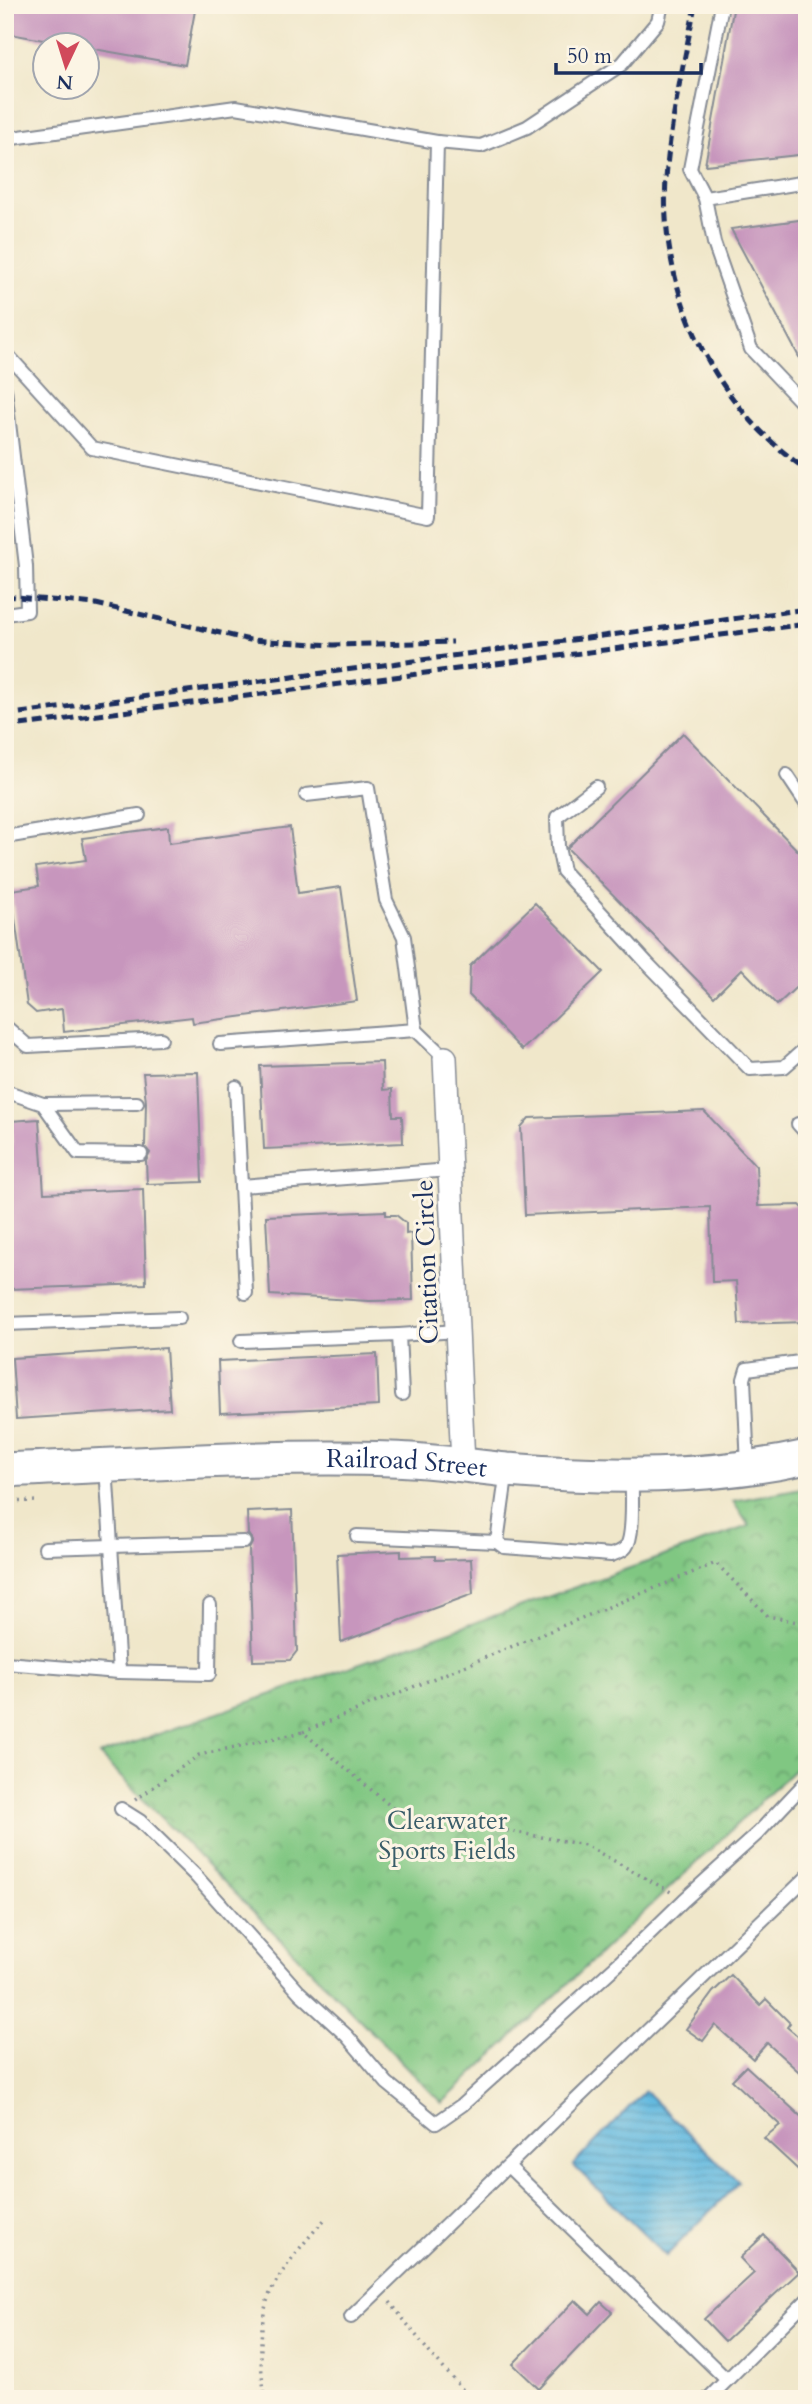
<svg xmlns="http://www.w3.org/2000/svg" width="812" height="2404" viewBox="0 0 812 2404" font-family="Cardo,serif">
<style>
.park{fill:url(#park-crowns);stroke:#4e7b70;stroke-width:2}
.water{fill:url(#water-rules);stroke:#3f749f;stroke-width:2}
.building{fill:#c796bd}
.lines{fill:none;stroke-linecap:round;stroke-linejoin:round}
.service-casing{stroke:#868b94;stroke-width:16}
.minor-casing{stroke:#868b94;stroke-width:26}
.secondary-casing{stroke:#868b94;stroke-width:37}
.path{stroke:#868b94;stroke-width:3.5;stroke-dasharray:2 5;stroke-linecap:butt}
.service{stroke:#fff;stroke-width:12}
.minor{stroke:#fff;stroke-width:23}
.secondary{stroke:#fff;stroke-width:33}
.rail{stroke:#1b2f5e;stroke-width:5;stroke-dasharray:10 5;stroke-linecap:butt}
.labels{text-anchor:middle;stroke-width:6;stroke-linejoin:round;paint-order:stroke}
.street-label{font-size:26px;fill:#1b2f5e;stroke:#fcf5e5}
.park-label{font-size:26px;fill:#395d69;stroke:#fcf5e5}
</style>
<defs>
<pattern id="park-crowns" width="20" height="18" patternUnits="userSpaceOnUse" patternTransform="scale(1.75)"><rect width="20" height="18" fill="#80c782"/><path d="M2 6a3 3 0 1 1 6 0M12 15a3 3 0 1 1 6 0" fill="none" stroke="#68a26e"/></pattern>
<pattern id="water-rules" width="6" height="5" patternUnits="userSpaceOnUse" patternTransform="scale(1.75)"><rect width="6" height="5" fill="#63bae0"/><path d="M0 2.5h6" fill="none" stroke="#5198b9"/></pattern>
</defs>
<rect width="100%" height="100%" fill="#fcf5e5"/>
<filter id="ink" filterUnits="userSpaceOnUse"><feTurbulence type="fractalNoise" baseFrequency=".0143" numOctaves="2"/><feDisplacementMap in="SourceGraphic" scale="14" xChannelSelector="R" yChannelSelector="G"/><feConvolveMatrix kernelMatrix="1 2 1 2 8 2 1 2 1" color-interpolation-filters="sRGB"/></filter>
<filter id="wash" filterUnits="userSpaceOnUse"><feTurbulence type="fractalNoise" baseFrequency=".00686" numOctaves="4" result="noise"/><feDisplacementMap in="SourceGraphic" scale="28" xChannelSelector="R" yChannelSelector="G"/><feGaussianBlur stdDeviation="1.57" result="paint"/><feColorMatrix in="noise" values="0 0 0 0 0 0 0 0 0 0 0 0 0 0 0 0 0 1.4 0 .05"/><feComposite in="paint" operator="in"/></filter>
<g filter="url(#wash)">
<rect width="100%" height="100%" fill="#f0e7ca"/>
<polygon class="park" points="807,1487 807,1758 442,2103 99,1755 749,1526 733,1501"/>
<polygon class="water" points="645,2091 739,2182 666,2256 573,2165"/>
<g id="blocks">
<g class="building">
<polygon points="5,5 196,5 185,65 88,48 88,46 76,46 5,33"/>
<polygon points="734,5 807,5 807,154 705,165"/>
<polygon points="807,219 807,372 731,229"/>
<polygon points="683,733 807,860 807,977 777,1005 742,969 714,997 567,848"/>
<polygon points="168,827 169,843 290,827 298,893 341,887 357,1001 193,1023 192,1017 64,1032 62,1009 36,1013 27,1005 11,890 39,886 36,867 86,860 82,838"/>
<polygon points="535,903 603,972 522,1050 469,995 470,966"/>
<polygon points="382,1062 383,1090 392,1089 393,1116 402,1116 403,1143 264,1149 260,1066"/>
<polygon points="198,1072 202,1182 147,1184 146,1161 150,1153 145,1147 146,1102 143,1073"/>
<polygon points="704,1111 756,1166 758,1206 800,1205 807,1212 807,1322 739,1324 736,1281 712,1282 710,1207 525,1215 521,1127 529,1118"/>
<polygon points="39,1119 44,1193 143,1189 146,1284 9,1289 5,1145 12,1145 11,1121"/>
<polygon points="386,1211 386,1215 396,1215 406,1223 406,1234 411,1233 413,1300 369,1301 270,1295 266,1216"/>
<polygon points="166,1348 170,1409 16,1419 12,1358"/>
<polygon points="377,1354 379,1406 220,1413 218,1361"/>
<polygon points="292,1510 297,1651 290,1660 253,1661 249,1549 253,1541 248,1534 247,1512"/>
<polygon points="401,1551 401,1557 435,1556 435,1560 471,1559 473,1594 341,1642 337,1554"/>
<polygon points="731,1975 760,2005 766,1999 790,2023 787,2027 807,2044 807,2079 767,2043 753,2059 715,2025 703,2041 686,2029 713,1992"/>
<polygon points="746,2066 807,2122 807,2178 764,2138 780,2125 732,2080"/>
<polygon points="764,2235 799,2272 725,2341 704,2319 754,2273 740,2258"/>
<polygon points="575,2300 590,2314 601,2302 612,2312 539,2389 513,2364"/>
</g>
</g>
</g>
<g filter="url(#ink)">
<use href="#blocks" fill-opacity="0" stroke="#868b94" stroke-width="2"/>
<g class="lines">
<defs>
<g id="service">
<polyline points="5,139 236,107 437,142 428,516 92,448 5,352"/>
<polyline points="437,142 481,146 527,127 622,64 658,21 662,5"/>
<polyline points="807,182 705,198 714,243 751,349 807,408"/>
<polyline points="705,198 690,169 722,5"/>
<polyline points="5,389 26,566 27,611 5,614"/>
<polyline points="787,775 807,805"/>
<polyline points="596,787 557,817 558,847 563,871 647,963 750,1069 784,1067 807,1047"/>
<polyline points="306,795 368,788 386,900 404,937 416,1030 445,1058"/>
<polyline points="5,837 139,815"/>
<polyline points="5,1026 28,1046 161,1039"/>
<polyline points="220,1044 416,1030"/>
<polyline points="236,1087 241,1186 450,1170"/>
<polyline points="5,1091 43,1104 78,1153 141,1154"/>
<polyline points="43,1104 137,1103"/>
<polyline points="798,1124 807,1134"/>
<polyline points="241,1186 246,1293"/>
<polyline points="5,1324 179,1318"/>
<polyline points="241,1341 399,1335"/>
<polyline points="402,1394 399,1335 457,1331"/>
<polyline points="106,1466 119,1672"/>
<polyline points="748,1467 744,1379 747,1369 807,1361"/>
<polyline points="357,1536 497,1542 507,1470"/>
<path d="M497,1542L504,1547L611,1555C616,1553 622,1552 626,1547C635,1535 631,1492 632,1475"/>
<polyline points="45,1548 244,1542"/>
<polyline points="5,1663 119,1672 209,1674 210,1605"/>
<polyline points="121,1809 140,1821 195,1875 299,1992 347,2036 387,2083 436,2123 462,2105 618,1964 684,1900 758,1833 807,1781"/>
<polyline points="508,2166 727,2380"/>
<polyline points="351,2317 807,1877"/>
<polyline points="708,2399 807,2300"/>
</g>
<polyline id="minor" points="445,1058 463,1464"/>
<g id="secondary">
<path id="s1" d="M5,1470C134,1465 263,1455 391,1459C430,1460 468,1466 507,1470C607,1478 709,1479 807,1457"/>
</g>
</defs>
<use href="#service" class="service-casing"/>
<use href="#minor" class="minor-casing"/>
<use href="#secondary" class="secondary-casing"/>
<g class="path">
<polyline points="5,1502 38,1501"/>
<polyline points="303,1732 716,1563 768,1616 797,1622 807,1620"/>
<polyline points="135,1800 199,1755 303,1732 401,1815 498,1829 585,1845 671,1892"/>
<polyline points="390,2302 429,2352 471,2399"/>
<path d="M266,2399C259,2370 258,2318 271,2291C283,2267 309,2236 327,2217"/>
</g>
<use href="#service" class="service"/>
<use href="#minor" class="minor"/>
<use href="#secondary" class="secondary"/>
<g class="rail">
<path d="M695,5C684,63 670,121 666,179C659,292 714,406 807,470"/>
<polyline points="5,596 96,604 250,640 333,645 453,642"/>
<polyline points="5,715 807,609"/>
<polyline points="5,727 807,624"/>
</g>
</g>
</g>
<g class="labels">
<g class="street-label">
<text transform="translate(426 1262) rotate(-92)" y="9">Citation Circle</text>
<text dy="9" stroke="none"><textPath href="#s1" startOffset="402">Railroad Street</textPath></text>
</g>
<g class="park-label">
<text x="447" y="1829">Clearwater<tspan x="447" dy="30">Sports Fields</tspan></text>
</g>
</g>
<rect width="812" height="2404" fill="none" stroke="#fcf5e5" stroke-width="28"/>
<g transform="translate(66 66) rotate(184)"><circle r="33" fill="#fcf5e5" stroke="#a2a6af" stroke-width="2"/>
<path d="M0-5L12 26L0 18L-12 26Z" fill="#d1495b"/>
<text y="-10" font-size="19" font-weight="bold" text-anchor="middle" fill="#1b2f5e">N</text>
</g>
<path d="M556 63v10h145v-10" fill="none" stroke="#1b2f5e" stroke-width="3.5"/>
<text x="567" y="63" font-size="21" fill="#1b2f5e" stroke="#fcf5e5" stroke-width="5" paint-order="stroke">50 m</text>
</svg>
